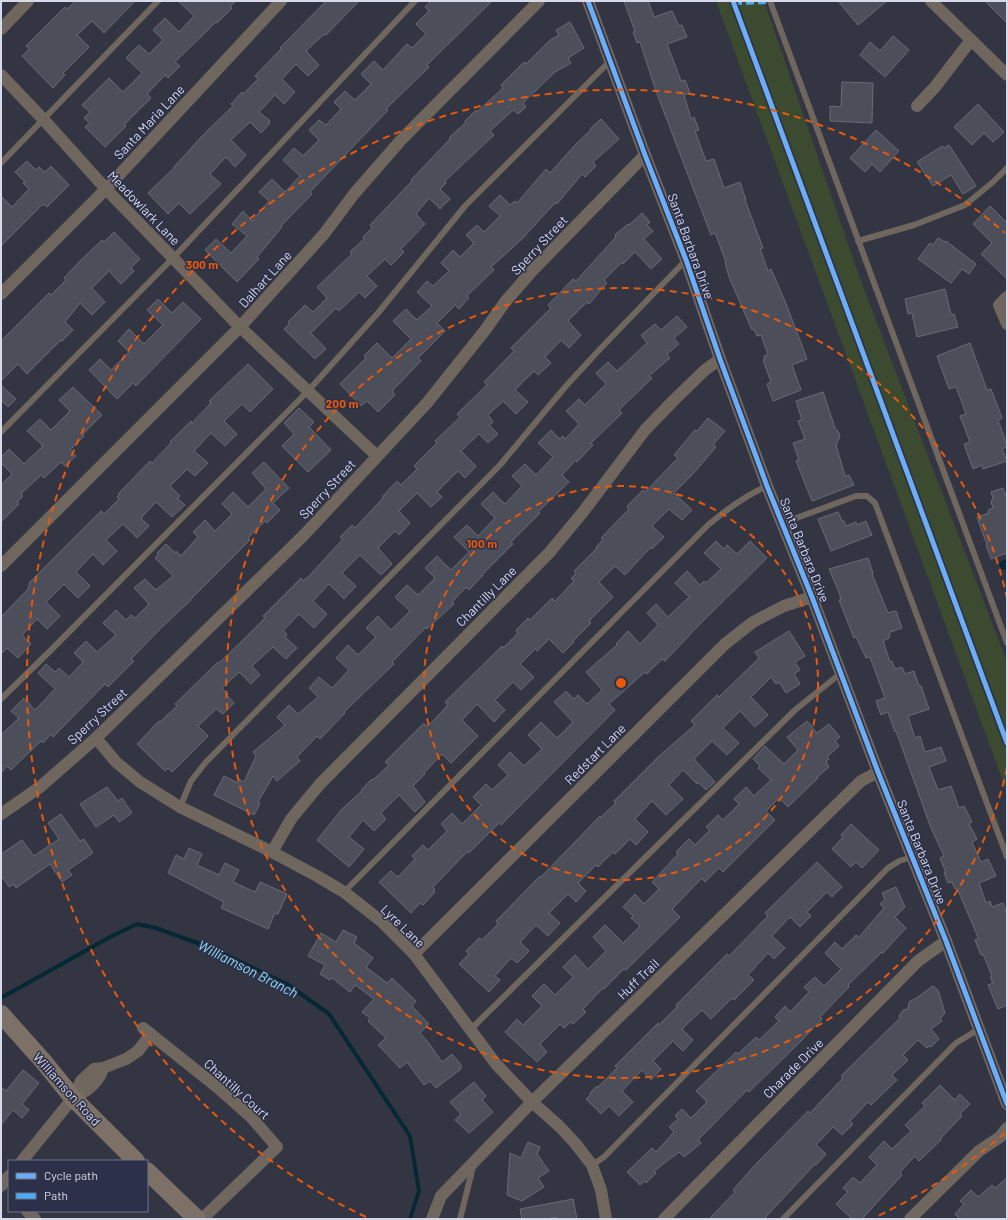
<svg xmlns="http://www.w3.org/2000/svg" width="1008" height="1220" viewBox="0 0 1008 1220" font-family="Barlow,sans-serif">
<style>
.green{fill:#3c4b2f}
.water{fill:#052834}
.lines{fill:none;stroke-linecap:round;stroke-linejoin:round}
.stream{stroke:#052834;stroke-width:4}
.building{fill:#4c4e5a;stroke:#686a76}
.lane{stroke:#6f665e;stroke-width:6}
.street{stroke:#6f665e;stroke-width:12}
.secondary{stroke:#7d7167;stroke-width:18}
.quiet{stroke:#49aef6;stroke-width:4;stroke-dasharray:8 4;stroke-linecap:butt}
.cycleway-casing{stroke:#2d3049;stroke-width:8}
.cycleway{stroke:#6dadf4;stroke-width:5}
.ring{fill:none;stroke:#e8590c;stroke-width:2;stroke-dasharray:7 5}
.labels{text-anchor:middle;stroke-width:3;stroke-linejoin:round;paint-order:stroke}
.street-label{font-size:13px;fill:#d7daea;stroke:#2d3049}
.water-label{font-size:14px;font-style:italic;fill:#8fdef9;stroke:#2d3049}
.centre{fill:#e8590c;stroke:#2d3049;stroke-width:2}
.ring-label{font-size:12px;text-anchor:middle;font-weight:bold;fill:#e8590c;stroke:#2d3049;stroke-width:3;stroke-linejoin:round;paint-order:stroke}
</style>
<rect width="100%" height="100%" fill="#333543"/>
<polygon class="green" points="716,1 764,1 859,276 1007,662 1007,792"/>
<polygon class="water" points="1007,559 1007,570 1001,569 999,563 1003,560"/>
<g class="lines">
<polyline class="stream" points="1,998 110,937 137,924 156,928 211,948 287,984 329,1014 410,1136 419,1191 410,1219"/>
</g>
<g class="building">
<polygon points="76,1 135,1 104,33 92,21 77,35 89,47 63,73 65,75 53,88 22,56 29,49 26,46 65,7 67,9"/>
<polygon points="178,1 236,1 230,6 232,8 217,23 216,22 175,62 180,66 168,78 165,75 147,94 151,98 124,125 126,126 105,147 85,127 90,123 84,118 90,112 82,105 109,78 123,92 142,73 126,58 139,45 149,54 163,40 153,30 165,18 179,32 194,16"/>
<polygon points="326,1 359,1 326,35 324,34 306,51 319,65 308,76 296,64 282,79 295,92 284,104 275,95 259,112 270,121 269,123 270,123 261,133 250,122 231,140 246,155 235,167 226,157 210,174 221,184 190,214 179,203 168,214 148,193 174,168 174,167 203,135 233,106 231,104 242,92 243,94 258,79 255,76 281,49 280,48"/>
<polygon points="431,1 492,1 427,65 429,67 386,109 388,110 310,192 312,194 281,226 282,227 257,257 259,259 237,282 205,250 216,239 231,253 247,236 232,224 243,211 252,221 269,201 259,192 272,179 285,192 300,176 283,160 294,148 303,156 319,140 309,130 319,120 326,125 341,109 334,102 345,91 355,100 371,84 361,74 374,61 383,70 407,44 412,48 426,34 416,24 429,11 425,7"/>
<polygon points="624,1 648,1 654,17 672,11 679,26 682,25 687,37 667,44 681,81 685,80 690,93 684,95 691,119 694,117 699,130 695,131 706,161 714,159 724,188 740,182 746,200 745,200 763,248 760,249 768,271 771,269 785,301 807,359 792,365 801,390 773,401 767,384 771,382 763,360 765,359 764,356 768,354 761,335 757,336 754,329 752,330 729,277 725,262 726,262 715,233 711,235 656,91 640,42 637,43 633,32 635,31"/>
<polygon points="838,1 887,1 858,25"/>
<polygon points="985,1 1007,1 1007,23"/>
<polygon points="570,22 584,48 568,58 571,63 555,72 523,103 526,107 518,114 513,110 490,131 494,135 445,181 446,183 440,189 450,199 440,209 429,198 416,214 425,224 401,249 404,252 391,265 385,259 367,276 377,286 365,298 359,292 339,311 336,308 311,333 326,349 315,359 284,329 289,324 288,322 305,305 313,312 327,298 317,287 352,254 350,252 364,239 363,237 372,228 370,225 412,181 411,180 450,139 449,138 466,122 465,121 476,110 477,112 503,88 501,85 524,62 526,64 550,40 559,35 556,30"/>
<polygon points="893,36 909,50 885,77 860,55 870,42 880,51"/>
<polygon points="842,82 873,83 872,123 830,121 830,106 841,107"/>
<polygon points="978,104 1004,132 993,142 984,133 972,145 954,127"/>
<polygon points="601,119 619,139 593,162 596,166 585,177 582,174 557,204 555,203 522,239 491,267 494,270 467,296 469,298 459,309 455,305 437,323 445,331 418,358 421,361 392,391 395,395 378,412 367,401 361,406 340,384 366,358 364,356 377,343 392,358 411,339 393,321 406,309 417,320 432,306 417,292 427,281 433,286 449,271 441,263 453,250 460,257 474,243 466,235 477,225 484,232 500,216 489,206 500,195 510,205 515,201 517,203 546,169 550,173 575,145 591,130 590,129"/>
<polygon points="876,130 899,151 880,172 872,164 865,172 850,158"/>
<polygon points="949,145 976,186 963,194 951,175 933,186 917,162 942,146 944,148"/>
<polygon points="27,161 36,170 39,167 45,172 51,166 69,185 47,207 43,204 1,246 1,196 12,207 29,189 23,183 25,182 15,172"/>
<polygon points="990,206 1007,223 1007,279 981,254 992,243 973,224"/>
<polygon points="642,213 650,222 647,225 653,231 644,239 662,259 651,269 635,252 623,264 622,262 604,280 607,283 589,304 587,302 568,321 581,335 569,348 561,340 545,357 551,363 538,375 534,371 515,390 528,402 516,414 503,401 488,415 493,422 489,425 498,434 488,443 479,434 461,451 476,466 465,478 458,471 437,492 442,497 431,507 417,493 399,511 410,523 399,535 395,531 378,548 392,564 381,575 360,555 342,573 356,586 344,599 329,584 313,601 327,614 314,628 299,614 283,631 287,634 285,637 297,648 286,659 273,647 252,666 260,675 251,684 239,672 222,688 228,694 227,695 234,703 223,714 216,709 198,726 208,736 172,772 168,768 165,771 137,744 159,721 160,722 177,706 175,704 218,662 219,663 241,642 265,618 263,616 301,578 303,581 309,576 343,539 340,537 352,525 355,528 383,498 382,497 397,481 401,485 417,469 414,466 437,443 435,441 460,417 457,414 487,385 484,382 514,351 511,348 551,308 548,305 573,279 576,281 616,237 615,235 628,224 629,225"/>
<polygon points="114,232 140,259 131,268 134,271 121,284 109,271 92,288 105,302 92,315 80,303 65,322 73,330 62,341 61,340 27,374 18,364 1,381 1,341 49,293 51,295 66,280 64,278 79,262 102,240 104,242"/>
<polygon points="938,238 945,242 946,241 976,264 969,274 962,269 951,283 918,259 930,243 933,245"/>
<polygon points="945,289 951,315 954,314 958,327 917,337 912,313 908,314 905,299"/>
<polygon points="158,299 172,313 183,302 201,319 136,386 133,383 117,399 89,370 100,359 111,370 129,352 118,341 129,329 144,344 163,325 147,310"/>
<polygon points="677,316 687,327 674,338 679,344 667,354 670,358 649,376 652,378 619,410 622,413 591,443 593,445 577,462 576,460 562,475 569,482 538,512 540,513 511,542 513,544 482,575 483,575 469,590 466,587 452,602 454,604 427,629 426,627 392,662 394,664 344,712 345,713 320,739 317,736 297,757 300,761 277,781 273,776 258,802 260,803 254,815 214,795 224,776 238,783 239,779 244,782 256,756 253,752 285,725 277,717 289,705 298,714 318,697 309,688 319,677 332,688 349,670 336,658 348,645 358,655 376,637 366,628 378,616 391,630 410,611 395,597 407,585 418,595 435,578 425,568 437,556 451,570 469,552 454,537 467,525 478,536 495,518 481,504 493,492 505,504 522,486 512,476 525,464 536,475 553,457 538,443 551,430 560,439 563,436 565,439 579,424 566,411 579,399 585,405 606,384 596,373 608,362 617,371 647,343 641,335 655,324 661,330"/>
<polygon points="970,343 987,390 991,389 1002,418 998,420 1007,445 1007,447 1002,449 1007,461 983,469 982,465 973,469 964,444 970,442 960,416 966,414 956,387 949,389 937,356"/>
<polygon points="248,364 273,389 250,412 242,404 224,421 237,434 225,446 211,433 194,451 208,463 195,476 187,469 170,486 180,496 177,498 185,505 172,517 156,502 141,518 149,526 137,538 123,524 106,540 117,551 103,565 93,554 76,572 90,586 78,598 64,584 46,602 60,616 47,629 37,619 22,635 31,644 18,658 7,648 1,654 1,617 29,588 28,587 30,584 29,583 101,511 104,514 119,499 117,497 119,495 118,494 150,461 152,463 171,443 170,442 191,421 192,423 211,403 209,401"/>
<polygon points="1,385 16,399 8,407 1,400"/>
<polygon points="73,387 102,415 83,434 84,436 70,450 76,456 65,466 61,462 44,478 41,475 21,494 23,496 17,502 19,504 1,522 1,485 12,474 1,463 1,457 9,449 24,464 43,446 27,431 40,419 51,430 70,411 59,400"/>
<polygon points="823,392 835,428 838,431 840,436 836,445 845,476 849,475 854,485 812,501 796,461 799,460 793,443 805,439 798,421 802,420 796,401"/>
<polygon points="299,408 314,422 309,427 331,450 308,472 282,446 294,434 284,423"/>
<polygon points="708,418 725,431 713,445 716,447 693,474 674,493 692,510 682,520 669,509 652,526 664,537 652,549 651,547 625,575 615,566 599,582 613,597 589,621 591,623 573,641 574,642 563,653 549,639 537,651 535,649 520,664 534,677 521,690 513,682 495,700 505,710 494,722 477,704 462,720 478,736 451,763 442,754 424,773 425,774 413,786 425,802 415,812 399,795 381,813 386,819 374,831 363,820 349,837 364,849 349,867 317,840 342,809 362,791 361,790 372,779 373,780 389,765 385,762 424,723 426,726 432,722 448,705 445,702 502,646 503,648 518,633 516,630 528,618 530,620 552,598 555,601 574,581 571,578 576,574 574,571 597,548 596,547 603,540 601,538 629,509 627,506 643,490 645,492 678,458 674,455 695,430 697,431"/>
<polygon points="264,462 289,488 273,503 280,510 267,523 265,521 248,538 250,540 190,600 191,600 162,627 131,659 134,661 108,687 105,684 53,737 51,734 43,743 41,741 11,770 7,766 1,773 1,735 19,718 11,711 24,698 35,710 55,689 38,673 46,664 55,672 59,668 69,677 83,662 74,653 86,641 97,652 116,635 103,623 116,610 126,620 131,615 135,618 149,604 134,588 145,579 156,590 173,576 155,558 158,555 157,553 166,544 175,553 176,551 181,556 198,537 193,532 205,520 215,531 232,514 222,504 233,492 248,507 266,489 252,473"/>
<polygon points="1003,488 1007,499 1007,553 991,559 986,545 987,545 977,517 989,513 988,510 993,508 991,502 993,498 991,492"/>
<polygon points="838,512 842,521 844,521 846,526 856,522 857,525 866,521 872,535 831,551 818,519"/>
<polygon points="716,541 724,549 727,545 737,554 750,541 767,558 700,624 665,661 662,659 647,674 645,672 609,704 615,710 501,825 499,823 469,853 468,851 433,887 435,889 433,891 435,892 423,905 420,903 411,913 379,882 391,871 398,877 415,859 412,856 423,845 428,850 447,831 441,824 452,813 462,824 481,805 473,797 486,784 492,790 508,775 498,765 510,752 524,766 542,749 528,735 541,722 557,738 573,722 554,702 566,691 574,699 578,695 587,704 602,690 586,672 617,645 616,644 628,631 640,644 658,625 647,613 656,604 668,617 689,597 675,583 687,571 700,585 704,581 706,583 721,569 704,553"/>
<polygon points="868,558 873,573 872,574 888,613 894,611 895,612 896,611 902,628 890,632 889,638 883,641 890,662 892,661 895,669 902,667 905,674 914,671 919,686 921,686 929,709 908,716 915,738 920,736 925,752 941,747 946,761 929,767 938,790 951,786 959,808 964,806 972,822 969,824 977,839 972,842 981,862 988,859 996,876 979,883 986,903 990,901 992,907 1003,903 1007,913 1007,1005 998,1009 988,985 993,983 990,977 992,976 983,954 981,955 975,940 978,939 978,937 957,888 955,889 952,882 948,883 944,873 946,873 940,858 944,856 931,828 896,731 895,732 888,712 881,715 876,701 885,698 870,657 866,658 856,637 854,638 839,600 841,600 839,592 829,569"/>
<polygon points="789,631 805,656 795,662 800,670 794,674 800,684 786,693 779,682 776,684 771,677 751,697 768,715 755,727 740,711 723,728 739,743 727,755 712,741 694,759 715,782 706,790 698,782 697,784 683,770 669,785 683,799 666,815 652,801 635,819 648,832 636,845 630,839 615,854 613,852 598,867 596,865 578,883 586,891 576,902 568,894 549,913 560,923 548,936 536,925 520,942 529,951 517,963 511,958 495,976 500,980 489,992 459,964 469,954 466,951 479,938 482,940 498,924 496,921 540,876 541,877 600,816 601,817 616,803 614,801 659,756 695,725 691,721 717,695 719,697 759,658 755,652"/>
<polygon points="807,721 817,733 829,724 840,737 835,741 839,746 827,757 829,759 826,762 829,767 817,777 818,778 788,807 779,798 766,811 775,820 723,872 719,868 705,882 702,878 672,909 680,917 626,970 624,969 604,989 603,988 583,1009 586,1012 573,1024 571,1022 564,1028 560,1024 540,1044 547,1052 537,1062 505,1032 517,1019 523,1025 542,1006 532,996 544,984 555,995 573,977 563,967 575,955 588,969 606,951 593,937 605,925 623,943 640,926 631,918 633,916 623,907 635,894 644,904 659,889 652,882 678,854 676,852 689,839 695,845 710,830 706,827 718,815 723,820 739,804 734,799 746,787 754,796 771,780 758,768 760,766 753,759 765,746 784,764 798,750 787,737"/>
<polygon points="107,787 118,801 122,798 132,813 119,822 114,815 96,827 80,804"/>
<polygon points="61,814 80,841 84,839 93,853 68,870 72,875 62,882 50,864 16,888 14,884 9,887 1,875 1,854 22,840 34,856 59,839 48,823"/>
<polygon points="851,824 879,850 862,868 856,862 851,867 832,849 843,837 841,835"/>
<polygon points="189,848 202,854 197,865 219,875 225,863 239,870 233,882 255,892 260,882 287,894 278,914 275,913 268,929 221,908 224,902 168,873 176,855 184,859"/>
<polygon points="817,862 842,887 832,897 827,892 807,912 811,916 800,927 790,917 772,936 785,948 774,959 768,953 748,975 754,980 734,1000 732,998 711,1019 702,1010 682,1029 693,1040 683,1051 673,1041 653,1061 661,1069 651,1080 642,1070 622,1091 633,1102 619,1116 609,1106 601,1114 586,1099 591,1094 590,1093 597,1086 598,1087 617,1068 615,1066 658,1023 659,1025 677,1007 676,1005 727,954 729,956 768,916 765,913"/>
<polygon points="896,887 905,907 895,917 906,928 883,953 882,952 848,985 849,987 820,1017 822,1019 800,1042 749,1092 747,1090 698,1140 701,1143 684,1157 679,1152 654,1171 656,1173 646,1183 644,1181 640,1185 627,1172 652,1148 656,1152 674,1132 669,1127 678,1119 675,1116 682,1109 691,1118 707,1102 696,1091 736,1052 738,1054 756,1037 759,1040 779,1021 775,1017 785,1006 790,1012 809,992 804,987 815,977 824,986 841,969 825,953 835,942 842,949 856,935 859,937 884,908 880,904 885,900 882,893"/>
<polygon points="343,930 357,937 354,943 373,958 366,967 387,983 392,978 416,1001 412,1006 429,1024 420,1033 428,1042 442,1062 452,1054 461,1065 461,1069 436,1088 430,1081 424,1085 407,1062 400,1068 378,1045 386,1038 368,1021 370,1018 362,1012 374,999 355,985 350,992 332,978 330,980 320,974 325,965 308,956 321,933 336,942"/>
<polygon points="933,986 938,990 945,1013 940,1019 942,1021 931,1029 939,1039 931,1047 929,1046 927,1048 918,1040 903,1055 908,1060 892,1075 897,1080 871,1105 868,1102 850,1121 853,1124 842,1135 833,1127 816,1145 826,1154 816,1165 815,1164 764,1219 709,1219 735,1192 733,1190 755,1165 808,1111 810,1113 843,1078 841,1076 900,1018 899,1016 903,1010 908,1009 909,1002 918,997"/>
<polygon points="23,1070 39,1083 22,1104 29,1110 22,1118 13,1110 1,1125 1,1087 6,1091"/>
<polygon points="474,1082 486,1096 482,1100 493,1112 469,1133 455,1120 461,1114 450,1102"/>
<polygon points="940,1085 955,1100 960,1094 970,1104 960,1114 962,1116 940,1139 941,1140 919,1161 915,1156 900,1172 902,1175 862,1219 852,1219 836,1204 848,1192 843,1188 853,1177 860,1183 877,1165 869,1157 884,1141 892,1149 911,1131 905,1125 925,1106 922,1103"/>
<polygon points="528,1142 540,1147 537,1154 549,1171 538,1178 544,1187 522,1201 507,1195 510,1153 521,1158"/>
<polygon points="1007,1178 1007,1219 960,1219 955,1214 964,1204 960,1201 971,1190 978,1197 992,1185 995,1188"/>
<polygon points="573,1199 577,1219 556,1219 556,1217 546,1219 522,1219 520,1209"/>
</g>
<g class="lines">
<g class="lane">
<polyline points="770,1 1007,643"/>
<polyline points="1,163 158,1"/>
<polyline points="858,241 914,225 965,205 993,182 1007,168"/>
<polyline points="1,432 173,258 415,1"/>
<polyline points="783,523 856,496 867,496 875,503 1007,857"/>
<polyline points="1,699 51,650 308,391 378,313 465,206 611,60"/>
<polyline points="180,807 191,781 206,762 500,465 566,386 601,348 686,260"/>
<path d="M344,892L708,525C727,509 745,496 767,486"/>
<polyline points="470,1030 795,710 841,673"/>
<polyline points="592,1165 604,1157 888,868 899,861 912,857"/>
<polyline points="460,1219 473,1167"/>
<polyline points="783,1219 956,1043 979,1029"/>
</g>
<g class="street">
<polyline points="588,1 645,155 686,260 720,359 767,486 812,597 878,772 946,941 1007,1104"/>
<polyline points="931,1 1007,75"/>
<polyline points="1,29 28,1"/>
<polyline points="1,75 44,120 106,189 240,327 377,456"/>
<polyline points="917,106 935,87 971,40"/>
<polyline points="1,294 106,189 281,1"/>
<polyline points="1007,297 999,305 1007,324"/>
<polyline points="1,566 240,327 324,234 354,194 401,140 539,1"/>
<polyline points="96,738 116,762 140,782 180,807 272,852 317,876 344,892 381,921 414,954 496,1064 532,1102 559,1126 575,1143 592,1165 601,1190 606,1219"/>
<polyline points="1,814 40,787 96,738 304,535 427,403 486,329 505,302 532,271 645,155"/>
<polyline points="272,852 291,819 320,784 549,553 583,512 645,430 674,400 705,370 720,359"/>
<polyline points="414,954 725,644 753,622 784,606 812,597"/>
<polyline points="143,1028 217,1087 251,1117 277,1147 202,1219"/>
<polyline points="103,1068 126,1059 138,1051 151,1034"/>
<path d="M22,1161L73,1098L81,1081L94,1069L103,1068C99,1083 86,1092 73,1098"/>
<polyline points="1,1186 9,1176"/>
<polyline points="27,1211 35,1219"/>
<polyline points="432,1219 441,1196 532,1102 861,781 878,772"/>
<polyline points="664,1219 918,961 946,941"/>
<polyline points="910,1219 979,1151 1000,1137 1007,1128"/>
</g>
<g class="secondary">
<polyline points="1,1014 43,1061 73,1098 136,1161"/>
<polyline points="147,1171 197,1219"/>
</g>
<polyline class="quiet" points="734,3 770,2"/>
<defs>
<g id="cycleway">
<polyline points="588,1 645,155 686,260 720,359 767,486 812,597 878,772 946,941 1007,1104"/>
<polyline points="733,1 1007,743"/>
</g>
</defs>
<use href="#cycleway" class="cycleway-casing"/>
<use href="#cycleway" class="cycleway"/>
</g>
<g class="ring">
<circle cx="621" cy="683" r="197"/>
<path d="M1007 768A395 395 0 1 1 1007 598"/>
<path d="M1005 1133A592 592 0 0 1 876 1217M366 1217A592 592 0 1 1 1005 233"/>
</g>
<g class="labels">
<g class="street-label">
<text transform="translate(149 122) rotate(-47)" y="5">Santa Maria Lane</text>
<text transform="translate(144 208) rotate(46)" y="5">Meadowlark Lane</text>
<text transform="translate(539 245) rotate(-47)" y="5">Sperry Street</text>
<text transform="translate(691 246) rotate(70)" y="5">Santa Barbara Drive</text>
<text transform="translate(265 279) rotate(-48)" y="5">Dalhart Lane</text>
<text transform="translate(327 489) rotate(-47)" y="5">Sperry Street</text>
<text transform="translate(805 550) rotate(68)" y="5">Santa Barbara Drive</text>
<text transform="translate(486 596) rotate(-45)" y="5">Chantilly Lane</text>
<text transform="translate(97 716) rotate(-43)" y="5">Sperry Street</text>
<text transform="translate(595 754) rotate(-45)" y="5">Redstart Lane</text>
<text transform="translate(922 852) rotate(68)" y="5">Santa Barbara Drive</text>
<text transform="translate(403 926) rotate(44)" y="5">Lyre Lane</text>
<text transform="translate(638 979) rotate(-44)" y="5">Huff Trail</text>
<text transform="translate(793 1068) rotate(-45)" y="5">Charade Drive</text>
<text transform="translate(67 1089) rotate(48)" y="5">Williamson Road</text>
<text transform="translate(237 1089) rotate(42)" y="5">Chantilly Court</text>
</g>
<g class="water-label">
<text transform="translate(248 969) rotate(27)" y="5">Williamson Branch</text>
</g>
</g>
<circle cx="621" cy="683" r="6" class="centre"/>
<g class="ring-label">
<text x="202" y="269">300 m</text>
<text x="342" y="408">200 m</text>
<text x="482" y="548">100 m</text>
</g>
<rect width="1008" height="1220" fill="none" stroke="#d7daea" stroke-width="4"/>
<rect x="8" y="1160" width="140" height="52" fill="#2d3049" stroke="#717489"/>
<rect x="16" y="1173" width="20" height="6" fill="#6dadf4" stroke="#717489"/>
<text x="44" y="1180" font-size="12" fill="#d7daea">Cycle path</text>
<rect x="16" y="1193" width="20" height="6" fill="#49aef6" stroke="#717489"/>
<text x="44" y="1200" font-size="12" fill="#d7daea">Path</text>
</svg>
